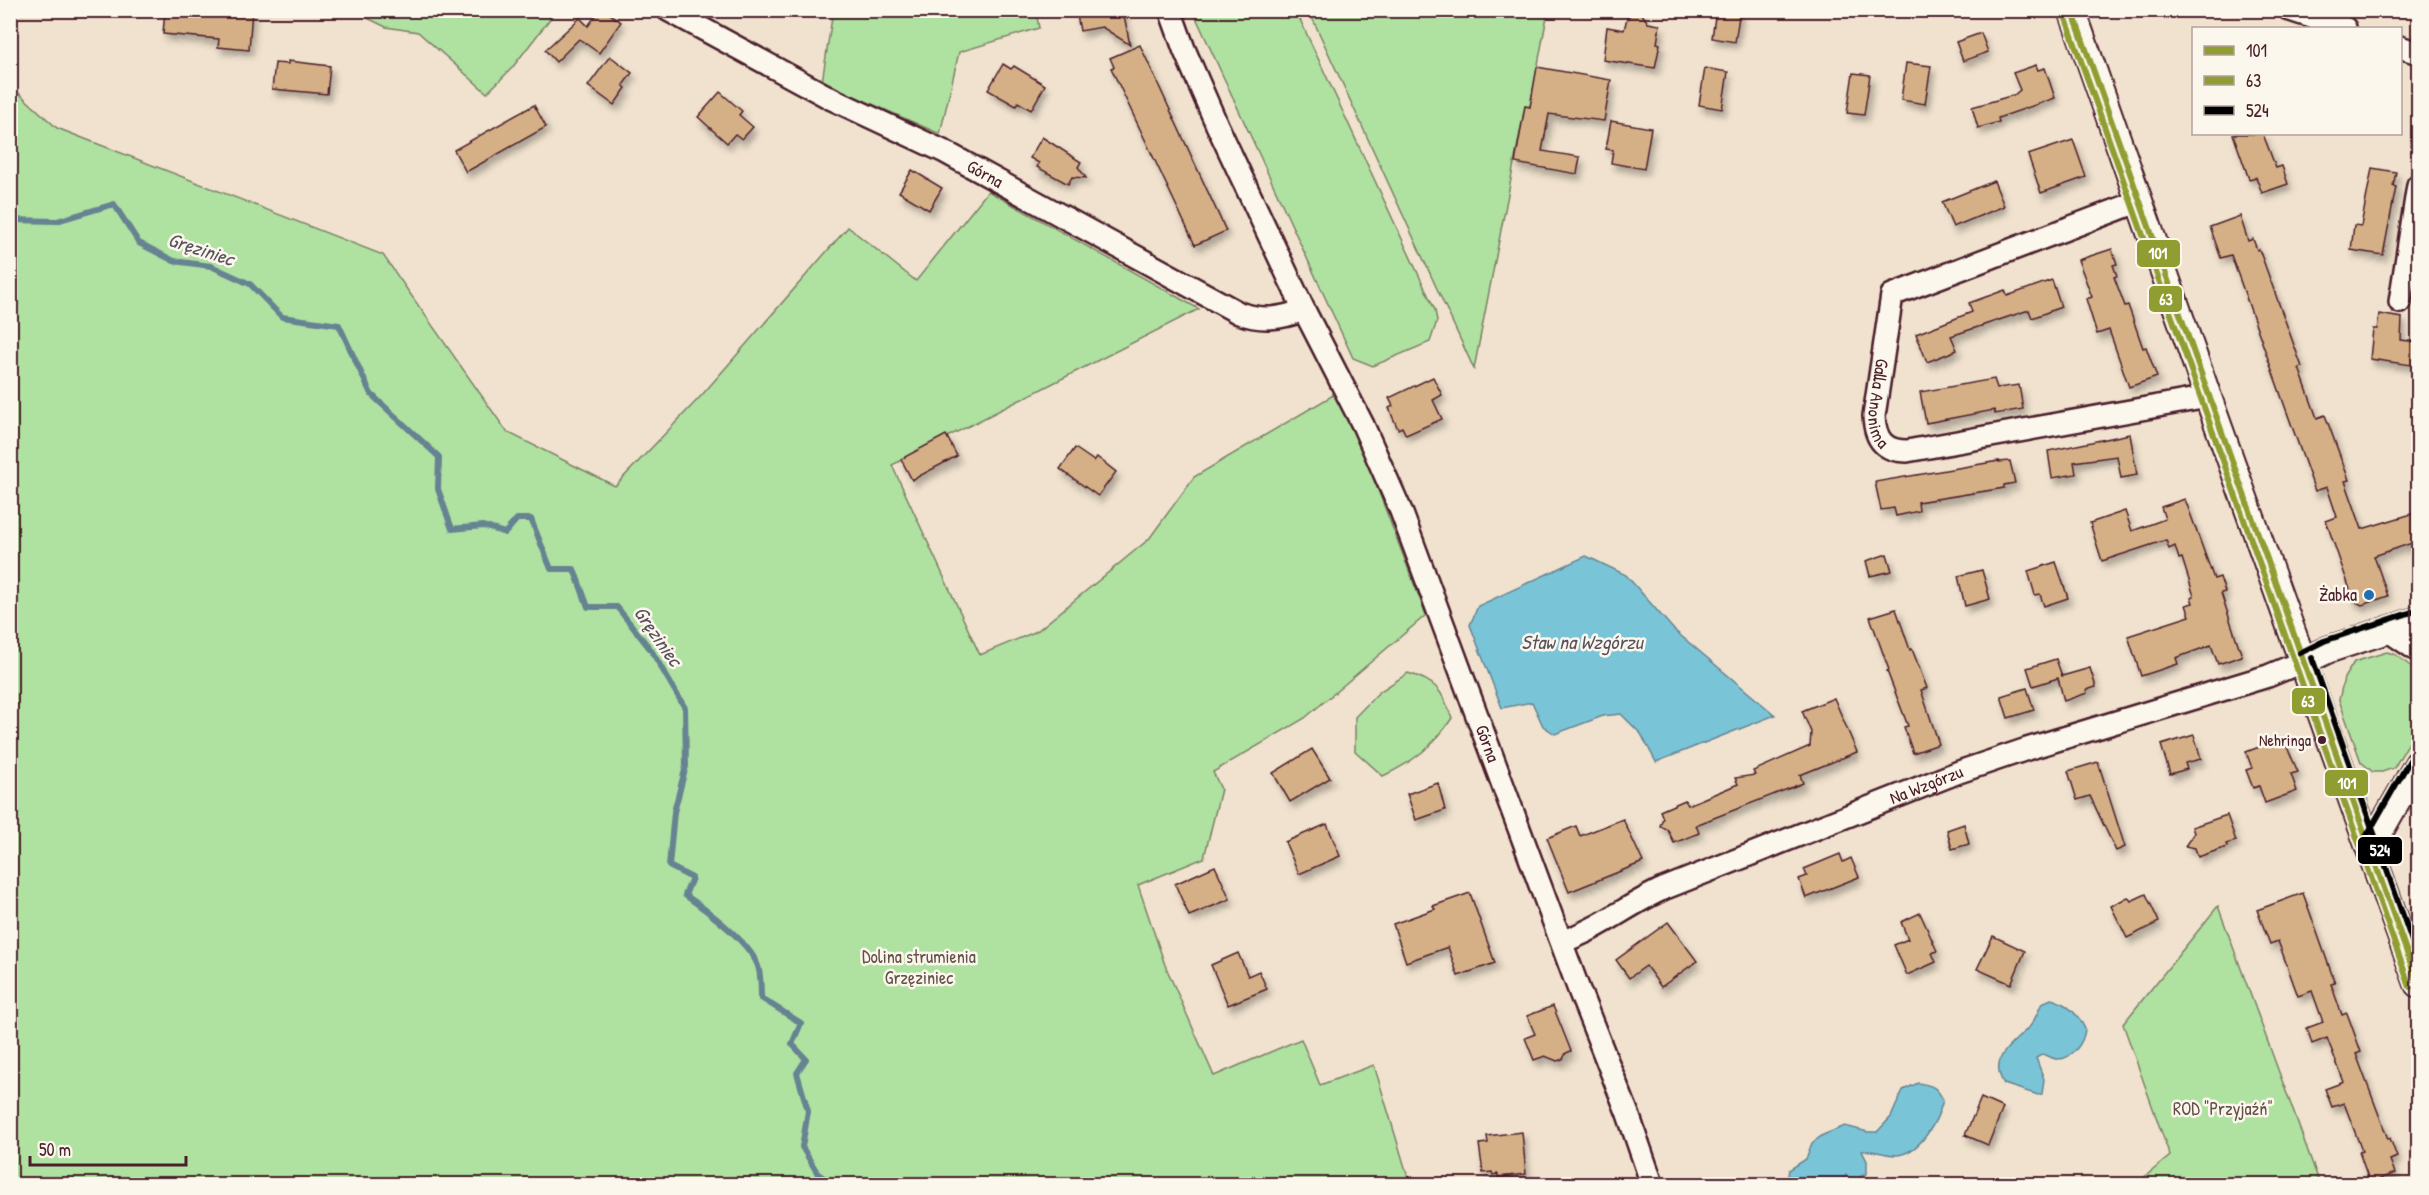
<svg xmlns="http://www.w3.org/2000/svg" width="2429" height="1195" viewBox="0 0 2429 1195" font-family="'Patrick Hand',sans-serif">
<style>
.green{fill:#afe1a1;stroke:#7c8066;stroke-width:1.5}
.water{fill:#79c5d7;stroke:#668392;stroke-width:1.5}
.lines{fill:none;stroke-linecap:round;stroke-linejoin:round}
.stream{stroke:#668392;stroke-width:6}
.building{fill:#d5b087;stroke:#4a1f2b;stroke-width:1.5;filter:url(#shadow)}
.minor-casing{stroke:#4a1f2b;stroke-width:26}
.tertiary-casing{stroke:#4a1f2b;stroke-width:30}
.minor{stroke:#fbf7ec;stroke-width:21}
.tertiary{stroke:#fbf7ec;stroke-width:26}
.bus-1-casing{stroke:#fbf7ec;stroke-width:10}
.bus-2-casing{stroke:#fbf7ec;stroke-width:10}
.bus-3-casing{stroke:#fbf7ec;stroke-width:10}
.bus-1{stroke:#909d30;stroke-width:6}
.bus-2{stroke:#909d30;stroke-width:6}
.bus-3{stroke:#000;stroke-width:6}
.poi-dot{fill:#1f6fb2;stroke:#fbf7ec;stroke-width:2}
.bus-dot{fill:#4a1f2b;stroke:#fbf7ec;stroke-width:2}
.labels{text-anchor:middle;stroke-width:5;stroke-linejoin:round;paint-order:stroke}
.bus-label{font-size:16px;fill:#4a1f2b;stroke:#fbf7ec;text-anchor:end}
.street-label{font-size:18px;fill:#4a1f2b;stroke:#fbf7ec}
.poi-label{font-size:18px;fill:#4a1f2b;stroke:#fbf7ec;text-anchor:end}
.park-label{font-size:18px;fill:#635048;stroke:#fbf7ec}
.water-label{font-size:20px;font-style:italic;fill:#58515f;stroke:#fbf7ec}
.line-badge{stroke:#fbf7ec;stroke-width:2}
.badge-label{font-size:16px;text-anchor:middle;font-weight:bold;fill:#fff}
</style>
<defs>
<filter id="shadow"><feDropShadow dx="3.5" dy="6" stdDeviation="3" flood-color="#0004"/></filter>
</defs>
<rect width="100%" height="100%" fill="#f0e2ce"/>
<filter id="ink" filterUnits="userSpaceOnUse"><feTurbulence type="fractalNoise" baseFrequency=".0167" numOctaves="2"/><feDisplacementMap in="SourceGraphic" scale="12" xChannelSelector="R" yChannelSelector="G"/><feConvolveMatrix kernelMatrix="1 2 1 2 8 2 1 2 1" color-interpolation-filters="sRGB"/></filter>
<g filter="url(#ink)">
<g class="green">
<polygon points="353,11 556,11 512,68 487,93 418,32 386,27"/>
<polygon points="833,11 1036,11 1039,28 959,52 940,134 822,82"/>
<polygon points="1193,11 1296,11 1435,310 1437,321 1430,342 1373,366 1353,358"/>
<polygon points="1309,11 1548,11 1530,107 1525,107 1474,369"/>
<polygon points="10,85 57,128 383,255 507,432 615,486 702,395 848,227 916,281 988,191 1199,309 892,465 980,655 1037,631 1149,539 1194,477 1335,394 1350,417 1426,615 1305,718 1213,772 1221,789 1204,858 1138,885 1165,965 1214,1076 1301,1039 1320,1085 1374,1065 1410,1184 11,1184"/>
<polygon points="2387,652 2396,655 2418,672 2418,727 2394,768 2382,772 2373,772 2361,762 2339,700 2344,678 2354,662"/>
<path d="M1408,673C1438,682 1441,690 1452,718C1434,746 1413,762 1383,776L1355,751V717L1379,692Z"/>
<polygon points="2218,906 2320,1184 2136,1184 2170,1156 2123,1024"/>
</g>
<g class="water">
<polygon points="1586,556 1626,575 1674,630 1775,715 1656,762 1641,734 1621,714 1603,716 1555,734 1543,726 1532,702 1502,708 1470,625 1478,606"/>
<path d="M2051,999C2067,1003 2079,1015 2085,1029C2084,1042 2072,1060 2057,1059C2053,1059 2047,1055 2043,1054L2036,1058L2044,1079L2042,1094L2038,1095L2004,1084C1987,1056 2014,1044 2031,1025C2036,1018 2038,1011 2042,1003Z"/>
<path d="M1918,1083C1932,1085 1937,1087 1943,1100C1938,1120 1920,1155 1895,1155C1884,1155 1874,1149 1862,1151L1867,1161V1174L1861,1176L1856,1184L1846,1175L1841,1184H1793L1788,1175L1789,1170L1806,1159L1812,1143L1823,1135L1845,1126L1868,1132H1877L1891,1117L1903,1090Z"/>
</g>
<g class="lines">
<path class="stream" d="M10,220L57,221L114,204L139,243L174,261L211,266L250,284L282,317L339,325L371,394L439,457L438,489L452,529L483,526L505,533L517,519H531L551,569H574L588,607H617L651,650L685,708L686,766L674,812L669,866L692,878L685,895C705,909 754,945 759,970C761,979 761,989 761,998L801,1023L792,1044L806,1059L797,1073L808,1111L802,1147L818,1174L833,1184"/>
</g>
<g class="building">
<polygon points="165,10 252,10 249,50 218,47 219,39 163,34"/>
<polygon points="600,10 604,10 621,22 599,53 579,39 556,62 545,50 580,18 588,26"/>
<polygon points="1076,10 1123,10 1130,45 1102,27 1080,31"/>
<polygon points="1716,10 1740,10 1735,42 1712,38"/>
<polygon points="1634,12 1642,14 1648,23 1660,25 1657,43 1660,44 1655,68 1603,60 1607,27 1624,30 1627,18"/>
<polygon points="1981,33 1988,52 1963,61 1956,42"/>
<polygon points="1140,45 1226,231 1195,245 1111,68 1114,67 1110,58"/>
<polygon points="610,56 632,73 623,85 626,88 614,105 588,86"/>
<polygon points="288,61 330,66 327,94 272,89 275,63 288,64"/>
<polygon points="1906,63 1931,66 1925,104 1901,100"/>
<polygon points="1003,64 1011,69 1014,66 1045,85 1031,110 1018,102 1016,106 988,90"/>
<polygon points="2036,65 2038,70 2045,68 2055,98 1998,118 1999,122 1978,128 1972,107 2014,95 2020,90 2013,73"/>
<polygon points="1537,67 1611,80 1604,121 1549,114 1542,151 1580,157 1577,174 1515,163 1525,106 1530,107"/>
<polygon points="1705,68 1728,72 1722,109 1699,105"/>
<polygon points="1853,73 1870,75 1864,115 1847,113"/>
<polygon points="720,92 742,111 739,115 753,127 742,139 735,134 727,143 698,117"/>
<polygon points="534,105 546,127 466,172 454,150"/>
<polygon points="1611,121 1651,128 1644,169 1611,163 1613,150 1606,149"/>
<polygon points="2233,134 2263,134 2276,168 2282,166 2288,184 2262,193 2256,177 2249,179"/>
<polygon points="1042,137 1081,162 1078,167 1086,178 1072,177 1068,184 1037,167 1039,163 1030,158"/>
<polygon points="2073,140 2086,177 2041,193 2028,155"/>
<polygon points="2372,168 2396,172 2393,186 2396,187 2383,255 2351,250 2354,225 2361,226"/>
<polygon points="912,170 942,188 929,210 899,192"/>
<polygon points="1994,181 2004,206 1953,227 1942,202"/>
<polygon points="2240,216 2248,241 2253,239 2257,250 2259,249 2302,367 2299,368 2317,418 2325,415 2349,480 2345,481 2362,529 2418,512 2418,541 2374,556 2388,596 2362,605 2354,601 2326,521 2337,517 2327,487 2315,491 2231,255 2221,258 2210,227"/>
<polygon points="2112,249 2117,264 2113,265 2117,276 2114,277 2125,306 2128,305 2143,348 2146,347 2157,377 2129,387 2109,330 2097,334 2086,299 2092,297 2078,260"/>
<polygon points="2052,280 2061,307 2032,318 2029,310 1951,336 1957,350 1927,362 1916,334 1972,312 1969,303 2005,290 2007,296"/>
<polygon points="2379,314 2402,318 2401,340 2418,342 2418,366 2370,359 2373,329 2377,329"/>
<polygon points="1433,377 1442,395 1433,400 1442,419 1406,435 1402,427 1398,429 1393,418 1389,408 1393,406 1389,398"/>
<polygon points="1994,379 1997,388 2019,385 2023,409 1995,414 1994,410 1926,423 1920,392"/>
<polygon points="2130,434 2137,475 2121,478 2117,456 2074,462 2076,474 2052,478 2048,451"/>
<polygon points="946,435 957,456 912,480 901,459"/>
<polygon points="1075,448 1094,461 1097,457 1116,472 1098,496 1060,469"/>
<polygon points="1999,461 1999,462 2010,461 2015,483 2004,485 2004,488 1918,502 1919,511 1896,516 1894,508 1881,510 1875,482"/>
<polygon points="2185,499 2214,579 2220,577 2225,592 2221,593 2242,656 2218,664 2211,645 2176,658 2178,664 2141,676 2128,636 2190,616 2186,605 2193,603 2191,597 2194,596 2182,558 2179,559 2175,546 2169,549 2166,540 2102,561 2090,523 2125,511 2132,531 2165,519 2161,507"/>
<polygon points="1887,554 1892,571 1870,576 1866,561"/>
<polygon points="2056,562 2068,598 2044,606 2040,594 2035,595 2028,571"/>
<polygon points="1982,570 1990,599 1965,606 1958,576"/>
<polygon points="1896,609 1910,650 1912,649 1927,688 1921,690 1939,744 1913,753 1904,727 1908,726 1887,671 1889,670 1870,617"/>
<polygon points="2056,659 2062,676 2090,668 2096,687 2086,690 2087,693 2064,701 2058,678 2033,686 2027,668"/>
<polygon points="2027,688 2034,710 2008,718 2001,696"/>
<polygon points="1834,698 1857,752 1800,775 1803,783 1696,825 1699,833 1674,843 1668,830 1660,826 1663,818 1660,811 1685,800 1688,805 1738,784 1735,778 1755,775 1753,771 1810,746 1811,732 1802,711"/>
<polygon points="2194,735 2201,759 2185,763 2187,769 2170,774 2161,745"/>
<polygon points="2283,738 2298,772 2291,774 2297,791 2265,803 2259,786 2253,788 2246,770 2252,768 2246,752"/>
<polygon points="1312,749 1330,778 1290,802 1273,773"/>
<polygon points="2098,762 2125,847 2116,851 2090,796 2077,800 2068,771"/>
<polygon points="1438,783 1445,810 1416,820 1407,794"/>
<polygon points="2227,815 2236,841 2226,844 2227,847 2198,857 2195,848 2185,846 2194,833 2192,827"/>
<polygon points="1623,819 1643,862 1569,892 1547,838 1576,826 1580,836"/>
<polygon points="1327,824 1340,856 1299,874 1285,842"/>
<polygon points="1964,824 1969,844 1952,849 1947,830"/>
<polygon points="1840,854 1843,862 1851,858 1859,877 1806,898 1799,879 1807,876 1804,869"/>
<polygon points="1215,866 1230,899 1189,916 1175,884"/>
<polygon points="1470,893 1495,963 1458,976 1448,947 1406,962 1393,924 1435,909 1433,906"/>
<polygon points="2303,893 2335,983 2331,984 2342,1015 2347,1013 2361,1052 2356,1054 2388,1139 2390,1138 2397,1157 2390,1160 2395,1173 2370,1183 2359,1152 2362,1151 2344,1103 2332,1107 2325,1089 2344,1082 2327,1038 2312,1044 2307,1028 2323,1022 2312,991 2298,996 2278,941 2270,944 2257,910"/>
<polygon points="2146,894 2159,922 2127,938 2111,906 2128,897 2131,901"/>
<polygon points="1920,913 1937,951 1932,953 1936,962 1907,975 1894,945 1908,939 1901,922"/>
<polygon points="1668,922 1697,961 1661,987 1646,966 1629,978 1616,960"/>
<polygon points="1993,936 2025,951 2011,984 1977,969"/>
<polygon points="1238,953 1248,976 1259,971 1267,989 1228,1005 1211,965"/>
<polygon points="1553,1006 1571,1051 1566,1053 1563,1059 1557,1061 1545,1056 1534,1060 1525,1038 1535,1034 1527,1016"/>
<polygon points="1981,1098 2003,1108 1988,1145 1965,1135"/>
<polygon points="1522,1132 1526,1174 1498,1177 1498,1174 1493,1175 1492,1172 1483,1173 1479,1144 1488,1143 1487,1136"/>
</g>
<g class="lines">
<defs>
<g id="minor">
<path id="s1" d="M668,10L832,99L945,152L1239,313C1262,321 1280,319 1304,310"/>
<path id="s2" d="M1170,10L1184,49L1217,125L1304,310L1363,425L1401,511L1579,990L1628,1114L1652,1184"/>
<polyline points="2290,10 2345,28"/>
<polyline points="2400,47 2418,53"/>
<path id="s3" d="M2140,201L1892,295L1874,416C1875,439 1884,451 1907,451L2208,397"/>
<polyline points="2400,302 2418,185"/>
<polyline points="2387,630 2418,651"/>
<path id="s4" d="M1563,941C1598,930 1629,904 1663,889L1959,772L2027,749L2268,676L2304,661"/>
</g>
<g id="tertiary">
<polyline points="2072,10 2208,397 2418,984"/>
<polyline points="2304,661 2327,650 2418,620"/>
<polyline points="2370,848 2418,764"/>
</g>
</defs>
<use href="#minor" class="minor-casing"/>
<use href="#tertiary" class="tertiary-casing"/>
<use href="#minor" class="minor"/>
<use href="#tertiary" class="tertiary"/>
<defs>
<polyline id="bus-1" points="2072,10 2418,984"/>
<polyline id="bus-2" points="2064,13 2410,987"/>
<g id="bus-3">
<polyline points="2300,653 2324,641 2415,611"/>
<polyline points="2312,658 2418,958"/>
<polyline points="2362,844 2410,760"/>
</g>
</defs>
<use href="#bus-1" class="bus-1-casing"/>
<use href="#bus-2" class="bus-2-casing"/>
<use href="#bus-3" class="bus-3-casing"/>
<use href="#bus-1" class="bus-1"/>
<use href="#bus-2" class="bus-2"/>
<use href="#bus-3" class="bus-3"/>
</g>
</g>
<circle class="poi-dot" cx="2369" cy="595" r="6"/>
<circle class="bus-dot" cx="2322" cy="740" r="5"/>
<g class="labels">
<g class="bus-label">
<text x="2311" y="746">Nehringa</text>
</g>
<g class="street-label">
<text dy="6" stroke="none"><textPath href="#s1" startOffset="357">Górna</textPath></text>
<text dy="6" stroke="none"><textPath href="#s3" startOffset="375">Galla Anonima</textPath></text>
<text dy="6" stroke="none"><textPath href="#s2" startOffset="800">Górna</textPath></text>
<text dy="6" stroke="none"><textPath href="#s4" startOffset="396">Na Wzgórzu</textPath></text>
</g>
<g class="poi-label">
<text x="2357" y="601">Żabka</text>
</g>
<g class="park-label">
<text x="919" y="963">Dolina strumienia<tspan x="919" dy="21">Grzęziniec</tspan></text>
<text x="2223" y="1115">ROD "Przyjaźń"</text>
</g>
<g class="water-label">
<text transform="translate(201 249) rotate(18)" y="7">Gręziniec</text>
<text transform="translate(658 636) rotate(55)" y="7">Gręziniec</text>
<text x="1582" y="649">Staw na Wzgórzu</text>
</g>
</g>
<g class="line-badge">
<rect x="2136" y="239" width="45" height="29" rx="6" fill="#909d30"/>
<rect x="2148" y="285" width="35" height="28" rx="6" fill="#909d30"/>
<rect x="2291" y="687" width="35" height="28" rx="6" fill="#909d30"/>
<rect x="2324" y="769" width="45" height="28" rx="6" fill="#909d30"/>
<rect x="2357" y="836" width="46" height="29" rx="6" fill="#000"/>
</g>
<g class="badge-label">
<text x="2158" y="259">101</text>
<text x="2166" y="305">63</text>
<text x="2308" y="707">63</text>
<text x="2347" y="789">101</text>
<text x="2380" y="856">524</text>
</g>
<rect width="2429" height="1195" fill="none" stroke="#fbf7ec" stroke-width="36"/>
<rect x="18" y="18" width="2393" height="1159" fill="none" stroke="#4a1f2b" stroke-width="2" filter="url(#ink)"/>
<rect x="2192" y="27" width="210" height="108" fill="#fbf7ec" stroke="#b4a19f" stroke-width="1.5"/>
<rect x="2204" y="46" width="30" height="9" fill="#909d30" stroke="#b4a19f" stroke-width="1.5"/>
<text x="2246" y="57" font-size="18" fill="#4a1f2b">101</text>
<rect x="2204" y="76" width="30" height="9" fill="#909d30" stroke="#b4a19f" stroke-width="1.5"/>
<text x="2246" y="87" font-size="18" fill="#4a1f2b">63</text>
<rect x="2204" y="106" width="30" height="9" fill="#000000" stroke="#b4a19f" stroke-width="1.5"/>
<text x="2246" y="117" font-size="18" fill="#4a1f2b">524</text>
<path d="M30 1156v9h156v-9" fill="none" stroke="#4a1f2b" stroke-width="3"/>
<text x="39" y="1156" font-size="18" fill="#4a1f2b" stroke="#fbf7ec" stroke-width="4.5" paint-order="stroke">50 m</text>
</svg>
